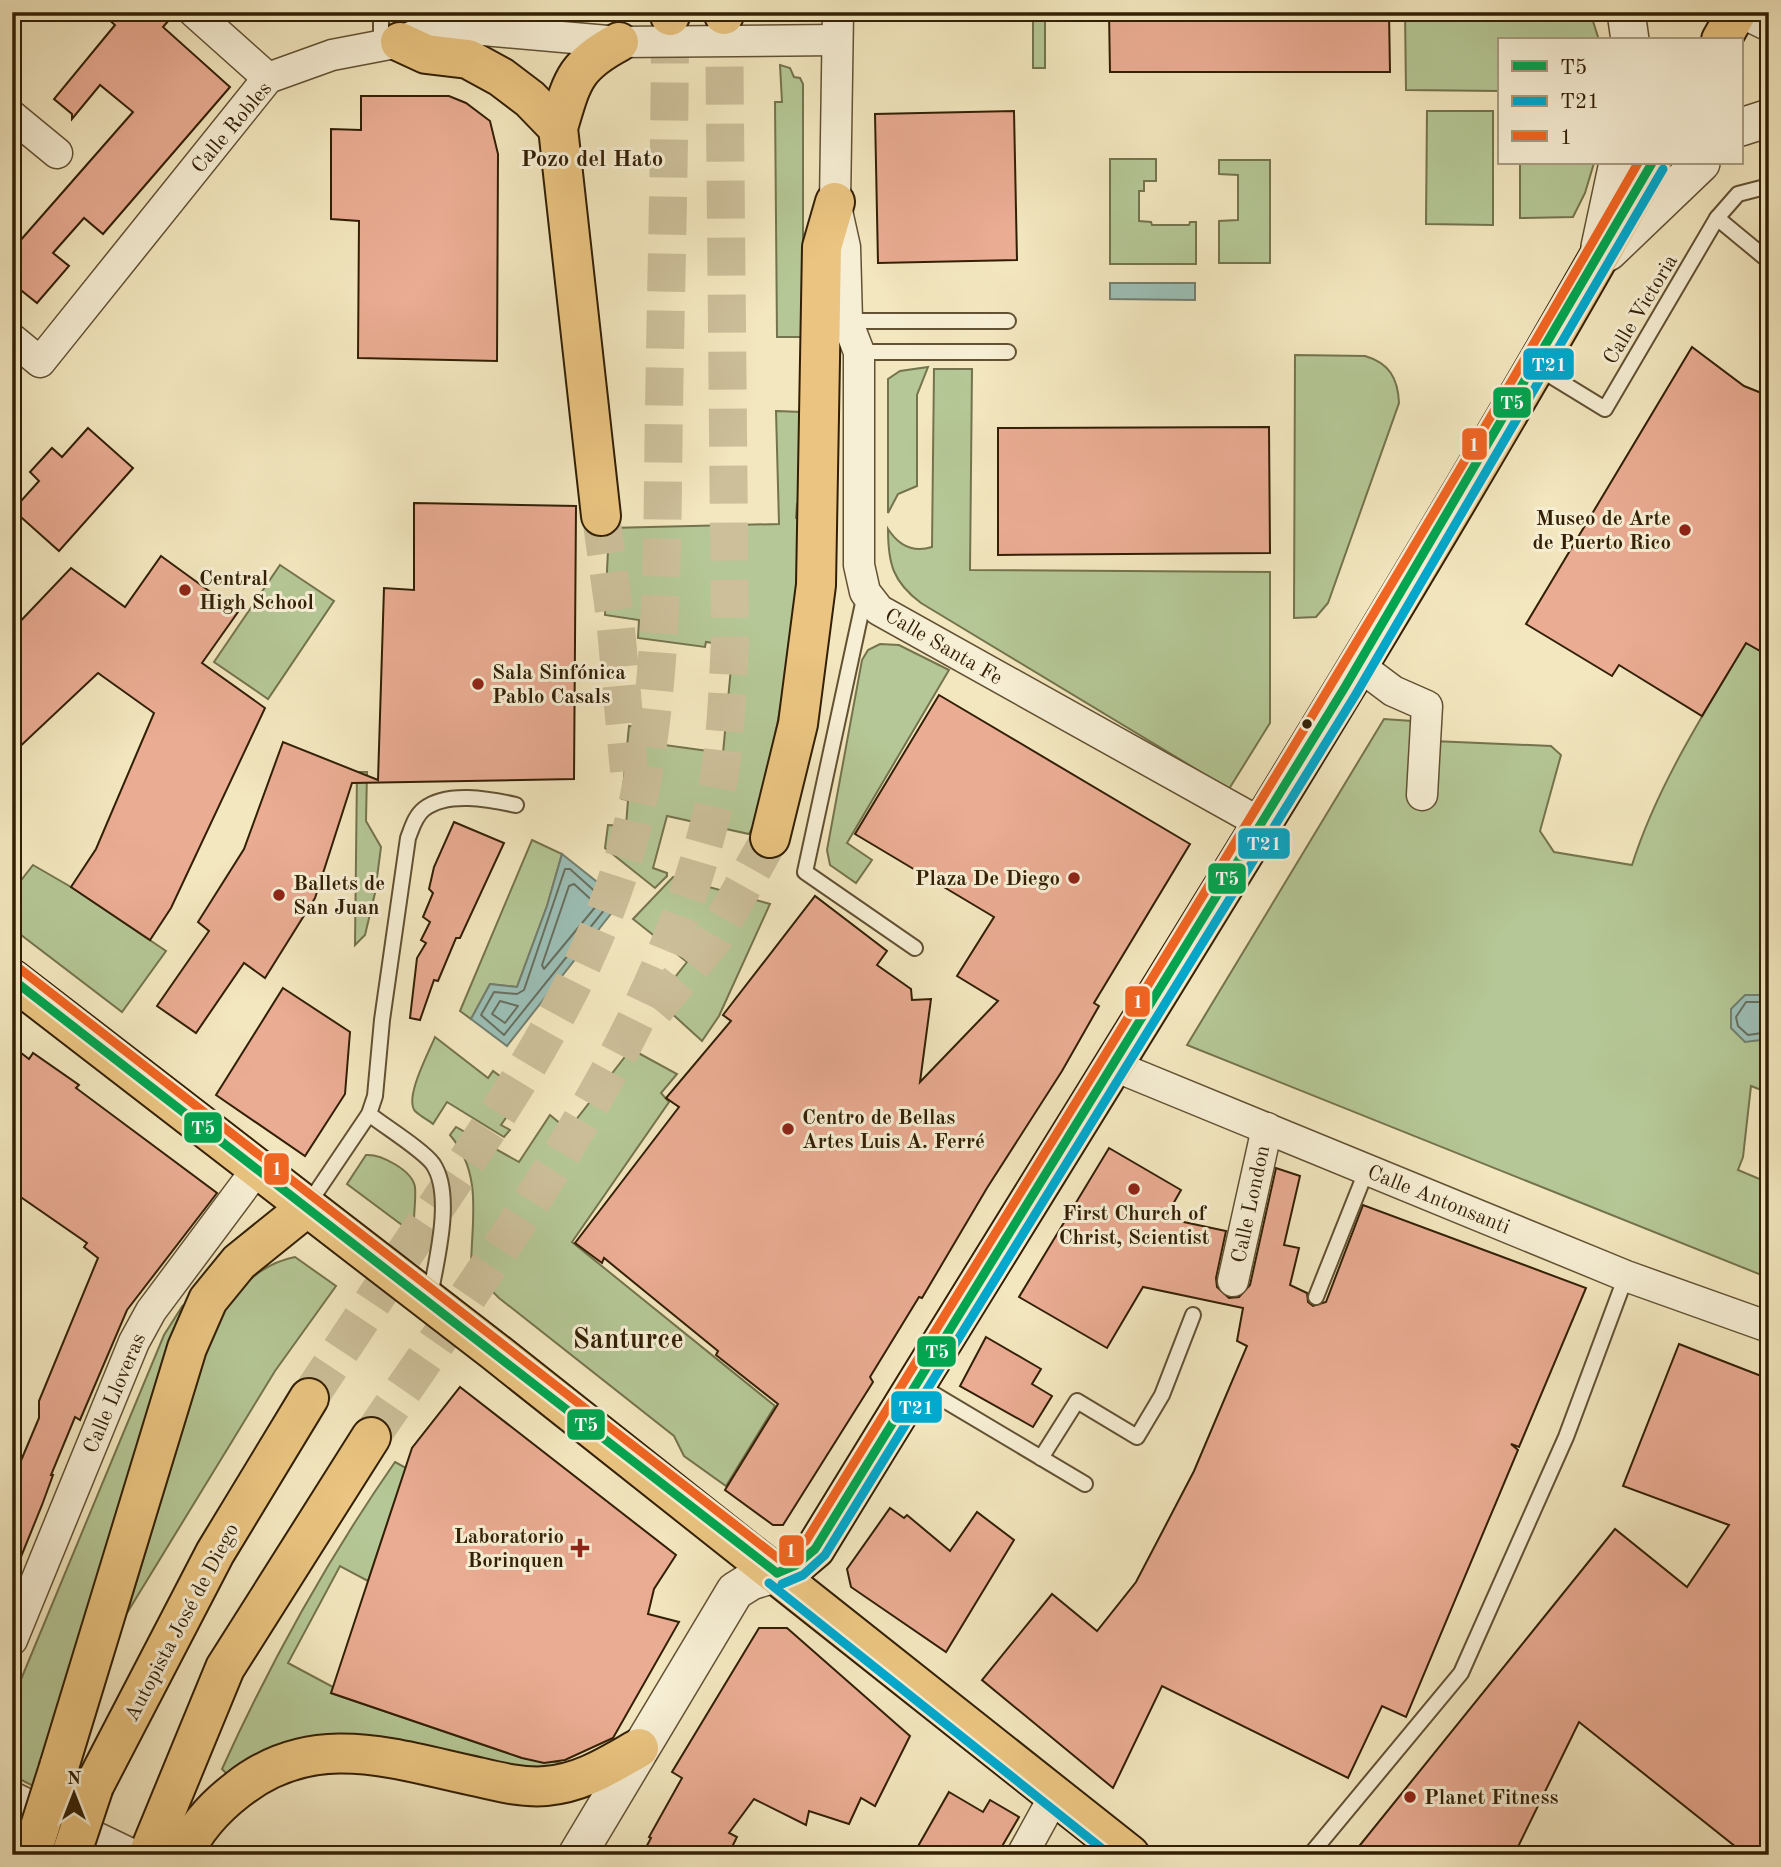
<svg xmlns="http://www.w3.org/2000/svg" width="1781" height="1867" viewBox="0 0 1781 1867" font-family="'Old Standard TT',serif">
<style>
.green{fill:#b5c796;stroke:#74734d;stroke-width:2}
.water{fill:#9cbfb7;stroke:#727f6f;stroke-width:2}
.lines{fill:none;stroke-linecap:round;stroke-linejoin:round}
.shore{stroke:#676f5e;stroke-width:2}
.building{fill:#eaac93;stroke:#321f04;stroke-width:2}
.motorway-tunnel{stroke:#ccbf9a;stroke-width:38;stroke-dasharray:38 19;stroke-linecap:butt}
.service-casing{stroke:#625133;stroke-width:18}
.minor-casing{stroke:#625133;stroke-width:33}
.tertiary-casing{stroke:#625133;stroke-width:40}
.primary-casing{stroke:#321f04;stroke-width:42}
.motorway-casing{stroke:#321f04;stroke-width:42}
.service{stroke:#f7efd5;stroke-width:14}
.minor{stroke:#f7efd5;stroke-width:30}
.tertiary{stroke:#f7efd5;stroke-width:37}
.primary{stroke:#eac480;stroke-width:38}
.motorway{stroke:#eac480;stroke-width:38}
.motorway-bridge-casing{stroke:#321f04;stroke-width:42;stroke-linecap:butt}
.motorway-bridge{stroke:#eac480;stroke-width:38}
.bus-1-casing{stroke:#f7efd5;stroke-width:14}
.bus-2-casing{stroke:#f7efd5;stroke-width:14}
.bus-3-casing{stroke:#f7efd5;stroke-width:14}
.bus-1{stroke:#00a651;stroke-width:9}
.bus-2{stroke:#00a9ce;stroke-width:9}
.bus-3{stroke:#f26522;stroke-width:9}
.poi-dot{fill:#8f2418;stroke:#f7efd5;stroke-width:2.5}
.bus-dot{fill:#321f04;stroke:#f7efd5;stroke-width:2.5}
.labels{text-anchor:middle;stroke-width:6;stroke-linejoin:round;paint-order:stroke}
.street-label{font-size:21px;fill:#321f04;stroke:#f7efd5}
.poi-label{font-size:21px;font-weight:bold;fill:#321f04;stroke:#f7efd5;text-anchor:start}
.neighbourhood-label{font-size:23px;font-weight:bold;fill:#321f04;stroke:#f7efd5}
.district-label{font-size:28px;font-weight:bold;fill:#321f04;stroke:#f7efd5}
.line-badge{stroke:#f7efd5;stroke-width:2.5}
.badge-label{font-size:19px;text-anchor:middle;font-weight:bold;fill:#fff}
</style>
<rect width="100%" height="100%" fill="#f3e7bf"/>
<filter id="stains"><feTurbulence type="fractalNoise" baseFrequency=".00286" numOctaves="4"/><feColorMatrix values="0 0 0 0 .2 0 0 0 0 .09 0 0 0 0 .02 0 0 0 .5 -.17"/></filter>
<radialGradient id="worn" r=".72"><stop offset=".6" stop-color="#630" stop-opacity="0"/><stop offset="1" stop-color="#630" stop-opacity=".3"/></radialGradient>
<g class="green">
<rect x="1033" y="12" width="12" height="56"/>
<polygon points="1405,12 1590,12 1599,40 1499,40 1499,91 1406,90"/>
<polygon points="780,65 790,68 794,77 800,78 803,84 803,337 777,337 775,102 782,102"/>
<polygon points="1427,111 1493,111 1493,225 1426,224"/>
<polygon points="1110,159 1156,159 1156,181 1144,181 1144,191 1139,191 1139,221 1151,222 1152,225 1189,225 1190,222 1196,222 1196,264 1110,264"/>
<polygon points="1219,160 1270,160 1270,263 1219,263 1219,221 1238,220 1238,175 1219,174"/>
<polygon points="1520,163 1594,163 1585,193 1573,217 1520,218"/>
<path d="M1295,355L1365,356C1389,363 1398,378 1399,403L1328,603L1316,617L1294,618Z"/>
<polygon points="928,367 917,395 917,486 898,494 888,513 888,379 900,371"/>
<path d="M934,369H972L970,570L1270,572V723L1229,789L921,603C893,582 888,564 888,529C899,546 913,553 932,547Z"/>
<path d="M776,411L803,412V494L797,504L796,518L803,520C796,598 788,675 772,751C766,779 763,809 749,834L667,816L653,868L667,873V876L655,888L605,848L608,825L626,826L628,800L622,799L629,726L657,730V744L723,753L733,646L706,642L705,647L638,638L639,620L605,615L609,528L779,524Z"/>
<polygon points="280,565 334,601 268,699 214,662"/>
<path d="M1746,643L1769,656V1093L1751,1086L1743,1157L1738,1170L1769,1183V1278L1187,1045L1384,719L1412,721L1410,740L1551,746L1561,755L1540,831L1554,852L1632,865C1657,786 1704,713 1746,643Z"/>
<polygon points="880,644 899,645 949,670 847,843 872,860 856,883 830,865 827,850 862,660 868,650"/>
<polygon points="357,772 367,772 366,821 381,847 375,893 365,935 355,945"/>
<polygon points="532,840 562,854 547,906 517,987 490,984 471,1019 460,1011"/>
<polygon points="33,865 71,887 166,951 122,1012 12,928 12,892"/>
<polygon points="673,877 770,904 719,1016 702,1041 657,1000 687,962 633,919"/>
<path d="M435,1037L488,1078L493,1071L523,1093L501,1125L510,1130L504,1137L447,1102L433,1124C428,1120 420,1116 415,1111C404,1098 429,1052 435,1037Z"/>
<path d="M631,1049L677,1074L661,1093L669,1102L572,1242L775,1406L726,1486L684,1456L674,1436L499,1298L471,1270C471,1222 484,1175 450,1135L456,1127L519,1162L550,1115L568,1130Z"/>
<path d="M366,1155C381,1154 412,1170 415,1187C416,1198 414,1211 414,1222L406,1228L347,1184Z"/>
<path d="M295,1257L336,1286L275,1371L127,1613L218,1313C242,1287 259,1264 295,1257Z"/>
<polygon points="183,1305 40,1783 33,1786 12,1775 12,1701 164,1335"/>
<path d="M395,1462L406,1468L368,1581L340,1566L288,1663L333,1687L331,1693L522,1758L563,1763L561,1772L467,1760L229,1776L222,1769C271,1661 327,1560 395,1462Z"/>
</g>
<g class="water">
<polygon points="1110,283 1195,283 1195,300 1110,299"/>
<polygon points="562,854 621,901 507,1046 471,1019 490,984 517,987 547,906"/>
<polygon points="1745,995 1769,995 1769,1039 1745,1042 1731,1028 1731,1009"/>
</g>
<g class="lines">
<g class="shore">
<polygon points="565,869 570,869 609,904 504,1035 481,1015 494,992 517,994 524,990"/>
<polygon points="574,884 597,905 544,969 542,965 569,886"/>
<polygon points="500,1001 518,1006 505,1023 492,1014"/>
<polyline points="1769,1002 1746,1002 1736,1017 1738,1026 1748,1035 1769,1032"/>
</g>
</g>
<g class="building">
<polygon points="100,12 176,12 163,27 230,87 103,234 84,218 53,253 69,266 37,303 12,283 12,250 133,112 100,85 72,119 72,114 54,99 115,25"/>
<polygon points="1109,12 1389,12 1390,72 1110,72"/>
<polygon points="361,96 449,96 466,103 490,121 498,154 497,361 358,358 359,221 331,219 331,129 361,130"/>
<polygon points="1014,111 1017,260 878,263 875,114"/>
<polygon points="1692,347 1744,386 1769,396 1769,656 1746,643 1702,716 1619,665 1612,676 1526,624"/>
<polygon points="1269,427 1270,553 998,555 998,428"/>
<polygon points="88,428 133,468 59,551 13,510 39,481 30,472 52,448 62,457"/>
<polygon points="414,503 576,506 574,779 352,783 315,898 265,978 244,963 196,1033 157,1006 209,931 198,922 244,849 283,742 378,780 384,588 414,590"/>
<polygon points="161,556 238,612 202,663 265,708 171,908 150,940 71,887 96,849 154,713 98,673 12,754 12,630 71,568 125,607"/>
<polygon points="939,695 1190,844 1094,1003 1099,1006 1062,1071 987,1188 922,1298 919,1297 870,1377 873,1382 783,1525 773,1525 725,1490 778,1404 716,1355 718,1351 604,1258 602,1263 575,1243 679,1107 666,1098 731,1021 723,1015 815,896 887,951 877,965 911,989 912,1000 931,999 920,1082 998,1001 957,976 994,917 855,834"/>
<polygon points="454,822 504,843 460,938 456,938 438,981 434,980 420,1020 410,1018 417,958 426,943 421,940 430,922 423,917 433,893 429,889 434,867"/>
<polygon points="283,988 350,1032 345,1094 305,1156 216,1095"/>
<polygon points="12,1046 29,1059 33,1053 79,1085 76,1088 217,1193 127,1310 80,1420 75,1417 51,1475 53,1475 42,1505 14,1574 12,1461 20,1463 39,1418 39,1401 98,1258 84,1247 87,1243 12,1191"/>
<polygon points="1109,1148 1181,1190 1165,1218 1226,1231 1216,1278 1217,1287 1229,1298 1239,1297 1250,1285 1276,1168 1300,1176 1284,1245 1299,1248 1290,1285 1307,1293 1308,1302 1313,1306 1326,1302 1363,1205 1586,1288 1519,1447 1511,1444 1518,1450 1406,1717 1382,1706 1348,1778 1162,1686 1113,1788 982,1680 1052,1594 1097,1631 1136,1582 1194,1471 1247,1346 1237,1341 1243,1308 1143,1287 1107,1348 1019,1297"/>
<polygon points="986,1337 1041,1369 1032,1384 1052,1396 1033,1427 960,1386"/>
<polygon points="1679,1344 1769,1379 1769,1855 1746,1855 1579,1722 1514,1855 1352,1855 1615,1529 1687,1587 1729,1525 1623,1486"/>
<polygon points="460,1387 676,1555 654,1589 648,1614 679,1622 613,1738 565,1760 544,1763 522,1758 331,1693 412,1448"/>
<polygon points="890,1508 904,1518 907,1515 950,1551 977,1512 1014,1540 946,1652 851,1587 847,1569"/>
<polygon points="759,1628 787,1628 910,1736 875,1806 861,1798 849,1824 809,1811 806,1825 754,1799 729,1833 737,1837 728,1855 642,1855 651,1838 649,1837 682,1778 672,1772"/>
<polygon points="949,1792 983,1812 990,1800 1019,1817 997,1855 913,1855"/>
</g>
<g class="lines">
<g class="motorway-tunnel">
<polyline points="601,516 615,618 629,771"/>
<polyline points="655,1009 714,938 770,838"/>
<path d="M309,1398C353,1332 396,1266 440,1201C502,1109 564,1016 605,912C667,757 661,574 664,408C666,278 670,147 670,16"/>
<path d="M371,1437C504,1241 658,1044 713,808C726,753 727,696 730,640L724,15"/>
</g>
<defs>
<g id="service">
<polyline points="381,12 381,45"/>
<polyline points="1717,218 1738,194 1769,186"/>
<polyline points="847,321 1008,321"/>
<polyline points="859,352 1008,352"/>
<polyline points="1538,368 1605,409 1717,218 1769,261"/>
<polyline points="865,594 805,872 915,948"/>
<path d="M369,1114C384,1126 423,1150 433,1164C454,1195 436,1262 430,1296"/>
<path d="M307,1206L369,1114L375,1096L382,1020L408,838C412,828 415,816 424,809C447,791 489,799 516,805"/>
<polyline points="1316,1297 1367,1169"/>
<polyline points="917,1384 1085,1484"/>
<polyline points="1041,1458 1077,1401 1137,1437 1162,1395 1193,1315"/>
<polyline points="1310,1855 1461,1673 1566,1437 1626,1276"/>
</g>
<g id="minor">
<polyline points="194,12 268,78"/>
<polyline points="838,12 835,202 845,247 847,321 859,352 859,565 865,592 879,610 1264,825"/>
<polyline points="1740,12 1769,26"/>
<polyline points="12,116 57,153"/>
<polyline points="12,339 40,362 268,78 332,55 400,42 427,30 472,29 619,42 837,40"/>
<polyline points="1357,664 1393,691 1427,706 1422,795"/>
<polyline points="1112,1065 1626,1276 1769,1327"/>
<polyline points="1233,1281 1267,1128"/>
<polyline points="12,1640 134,1342 151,1311 257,1169"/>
<polyline points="12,1797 133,1855"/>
<polyline points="1022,1855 1055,1795"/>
</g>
<g id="tertiary">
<polyline points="1626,12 1630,40"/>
<polyline points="1741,127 1769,118"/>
<polyline points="1600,247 1618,163"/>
<polyline points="1608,252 1701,163"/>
<polyline points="577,1855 735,1591 751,1581 777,1573"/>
</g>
<g id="primary">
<polyline points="1721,40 1737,12"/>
<polyline points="12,979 494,1351 1130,1855"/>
<path d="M777,1573L796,1565L815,1549C1096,1089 1388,634 1652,163"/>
</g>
<g id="motorway">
<polyline points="669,12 670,16"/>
<polyline points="724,15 724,12"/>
<polyline points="400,42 426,54 468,59 501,77 530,99 558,128"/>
<path d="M601,516L558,128C572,81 574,66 619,42"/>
<polyline points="770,838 798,724 816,585 822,247 835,202"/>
<polyline points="59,1767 187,1348 208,1300 239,1262 306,1208"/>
<polyline points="94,1786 215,1553 309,1398"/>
<polyline points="148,1855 225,1668 371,1437"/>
<path d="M183,1855C195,1829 215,1807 237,1790C313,1729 393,1759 478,1777C499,1782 524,1788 546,1786C582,1783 609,1765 639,1748"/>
</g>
</defs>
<use href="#service" class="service-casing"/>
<use href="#minor" class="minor-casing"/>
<use href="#tertiary" class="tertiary-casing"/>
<use href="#primary" class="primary-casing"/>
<use href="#motorway" class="motorway-casing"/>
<use href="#service" class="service"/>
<use href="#minor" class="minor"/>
<use href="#tertiary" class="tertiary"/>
<use href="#primary" class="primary"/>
<use href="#motorway" class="motorway"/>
<defs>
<g id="motorway-bridge">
<polyline points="31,1855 59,1767"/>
<polyline points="71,1855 94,1786"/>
</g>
</defs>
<use href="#motorway-bridge" class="motorway-bridge-casing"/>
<use href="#motorway-bridge" class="motorway-bridge"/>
<defs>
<g id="bus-1">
<polyline points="12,979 777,1573"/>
<polyline points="777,1573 796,1565 815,1549 1345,687 1652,163"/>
</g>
<g id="bus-2">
<polyline points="769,1583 1110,1855"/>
<polyline points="782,1584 803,1575 825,1555 1356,694 1663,169"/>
</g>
<path id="bus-3" d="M20,969L779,1559L806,1541C1087,1083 1372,629 1638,163"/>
</defs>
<use href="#bus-1" class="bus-1-casing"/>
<use href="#bus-2" class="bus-2-casing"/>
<use href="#bus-3" class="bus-3-casing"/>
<use href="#bus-1" class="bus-1"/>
<use href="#bus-2" class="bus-2"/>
<use href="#bus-3" class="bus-3"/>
</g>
<g class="poi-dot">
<circle cx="1685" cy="530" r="7"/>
<circle cx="185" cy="590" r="7"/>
<circle cx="478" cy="684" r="7"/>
<circle cx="1074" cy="878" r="7"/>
<circle cx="279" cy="895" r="7"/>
<circle cx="788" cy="1129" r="7"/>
<circle cx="1134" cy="1189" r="7"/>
<path d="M576.5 1537.5h7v7h7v7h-7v7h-7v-7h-7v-7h7z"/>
<circle cx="1410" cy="1797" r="7"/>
</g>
<circle class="bus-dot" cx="1307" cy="724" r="6"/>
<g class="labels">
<g class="street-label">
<text transform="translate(231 127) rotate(-50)" y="7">Calle Robles</text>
<text transform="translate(1640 309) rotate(-59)" y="7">Calle Victoria</text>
<text transform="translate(944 646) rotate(30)" y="7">Calle Santa Fe</text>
<text transform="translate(1439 1199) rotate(22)" y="7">Calle Antonsanti</text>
<text transform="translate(1250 1204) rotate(-78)" y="7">Calle London</text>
<text transform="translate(114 1393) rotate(-67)" y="7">Calle Lloveras</text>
<text transform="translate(181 1622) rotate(-62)" y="7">Autopista José de Diego</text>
</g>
<g class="poi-label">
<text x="1671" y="525" text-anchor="end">Museo de Arte<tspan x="1671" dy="24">de Puerto Rico</tspan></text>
<text x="199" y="585">Central<tspan x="199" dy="24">High School</tspan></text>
<text x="492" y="679">Sala Sinfónica<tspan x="492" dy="24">Pablo Casals</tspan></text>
<text x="1060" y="885" text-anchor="end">Plaza De Diego</text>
<text x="293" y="890">Ballets de<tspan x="293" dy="24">San Juan</tspan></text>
<text x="802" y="1124">Centro de Bellas<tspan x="802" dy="24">Artes Luis A. Ferré</tspan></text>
<text x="1134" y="1220" text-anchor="middle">First Church of<tspan x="1134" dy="24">Christ, Scientist</tspan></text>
<text x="564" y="1543" text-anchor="end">Laboratorio<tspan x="564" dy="24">Borinquen</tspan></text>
<text x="1424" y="1804">Planet Fitness</text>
</g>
<g class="neighbourhood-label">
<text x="592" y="166">Pozo del Hato</text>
</g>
<g class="district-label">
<text x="628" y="1348">Santurce</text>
</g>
</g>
<g class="line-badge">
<rect x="1522" y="347" width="53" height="34" rx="7" fill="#00a9ce"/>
<rect x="1492" y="386" width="40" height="33" rx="7" fill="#00a651"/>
<rect x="1461" y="427" width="27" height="34" rx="7" fill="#f26522"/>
<rect x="1237" y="827" width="54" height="33" rx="7" fill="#00a9ce"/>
<rect x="1207" y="862" width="40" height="33" rx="7" fill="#00a651"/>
<rect x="1124" y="985" width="27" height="33" rx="7" fill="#f26522"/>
<rect x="183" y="1111" width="40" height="33" rx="7" fill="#00a651"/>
<rect x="263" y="1152" width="27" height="34" rx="7" fill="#f26522"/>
<rect x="916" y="1335" width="41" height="33" rx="7" fill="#00a651"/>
<rect x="890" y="1390" width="53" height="34" rx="7" fill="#00a9ce"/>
<rect x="566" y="1408" width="40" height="33" rx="7" fill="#00a651"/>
<rect x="778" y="1534" width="27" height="33" rx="7" fill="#f26522"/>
</g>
<g class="badge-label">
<text x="1549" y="371">T21</text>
<text x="1512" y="409">T5</text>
<text x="1474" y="451">1</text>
<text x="1264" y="850">T21</text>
<text x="1227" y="885">T5</text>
<text x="1138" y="1008">1</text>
<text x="203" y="1134">T5</text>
<text x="277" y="1175">1</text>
<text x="937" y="1358">T5</text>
<text x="916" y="1414">T21</text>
<text x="586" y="1431">T5</text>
<text x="791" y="1557">1</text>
</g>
<rect width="1781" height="1867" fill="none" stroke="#f3e7bf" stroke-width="42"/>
<rect x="14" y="14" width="1753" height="1839" fill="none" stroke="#321f04" stroke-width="3.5"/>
<rect x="21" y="21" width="1739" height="1825" fill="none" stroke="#321f04" stroke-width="2"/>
<rect x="1498" y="38" width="245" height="126" fill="#f7efd5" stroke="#a89c81" stroke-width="2"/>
<rect x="1512" y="61" width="35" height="10" fill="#00a651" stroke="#a89c81" stroke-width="2"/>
<text x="1560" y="74" font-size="21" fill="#321f04">T5</text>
<rect x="1512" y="96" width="35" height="10" fill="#00a9ce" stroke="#a89c81" stroke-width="2"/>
<text x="1560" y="108" font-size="21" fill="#321f04">T21</text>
<rect x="1512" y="131" width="35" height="10" fill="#f26522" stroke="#a89c81" stroke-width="2"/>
<text x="1560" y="144" font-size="21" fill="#321f04">1</text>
<g transform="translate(74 1794)" stroke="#f7efd5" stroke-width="5" paint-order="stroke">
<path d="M0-5L12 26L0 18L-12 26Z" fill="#321f04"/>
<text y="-10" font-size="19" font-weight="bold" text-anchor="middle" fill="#321f04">N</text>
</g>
<rect width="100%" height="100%" filter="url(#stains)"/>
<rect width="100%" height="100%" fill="url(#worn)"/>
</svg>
